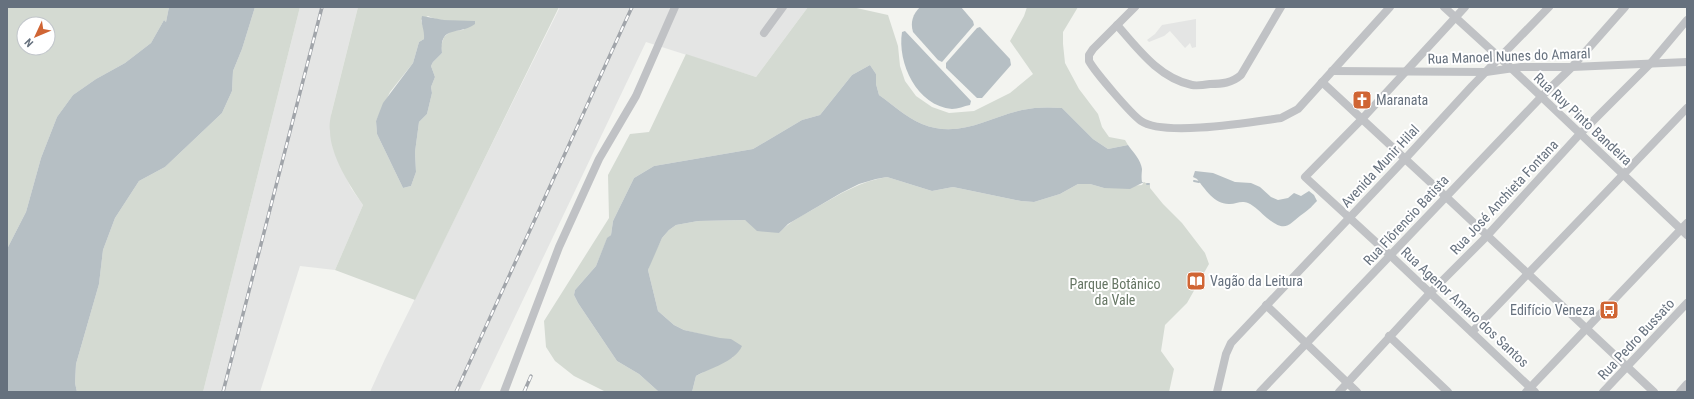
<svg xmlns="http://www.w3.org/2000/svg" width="1694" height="399" viewBox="0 0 1694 399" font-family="'Roboto Condensed',sans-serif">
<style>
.built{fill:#e4e5e4}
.green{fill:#d4dad2;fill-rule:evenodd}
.water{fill:#b6bfc4}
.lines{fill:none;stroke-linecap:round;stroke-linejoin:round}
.stream{stroke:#b6bfc4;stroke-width:2}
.minor{stroke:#c0c2c5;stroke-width:8}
.rail-casing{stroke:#a1a5aa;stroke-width:3.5}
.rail{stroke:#fff;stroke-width:2;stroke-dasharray:6;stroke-linecap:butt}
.labels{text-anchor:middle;stroke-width:4;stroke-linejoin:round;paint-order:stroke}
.street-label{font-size:14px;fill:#66717e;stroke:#fff}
.poi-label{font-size:14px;fill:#66717e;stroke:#fff;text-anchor:start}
.park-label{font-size:14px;fill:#667664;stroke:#fff}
</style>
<rect width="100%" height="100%" fill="#f3f4f0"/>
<g class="built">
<polygon points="300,7 358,7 331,115 333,149 351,188 363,205 335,270 300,266 260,392 203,392"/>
<polygon points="560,7 808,7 756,77 646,42 479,392 370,392 385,359"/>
<polygon points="1196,19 1196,47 1192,48 1190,43 1185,48 1170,31 1164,36 1149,42 1147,40 1155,34 1162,25"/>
</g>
<g class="green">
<path d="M7,7H169L166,22L164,20L151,43L125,63L96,79L73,95L57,117L41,158L26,212L7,249ZM24,24H48V48H24Z"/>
<polygon points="255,7 300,7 203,392 77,392 75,383 76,364 99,284 103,250 115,218 139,181 165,167 222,113 232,91 233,71 242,49"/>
<path d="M358,7H559L415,300L335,270L363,205C350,186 330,155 330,131C329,126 330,121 331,115ZM428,16C439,22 462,21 474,21L463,30L451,31L444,37L441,46L442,53L433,62L431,66L435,77L431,87L432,93L427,114L419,122L415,152L416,172L411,186L403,188L377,134L376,121L390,92L413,63L419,42L424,39L425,33L421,20Z"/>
<path d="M808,7H852L888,15L898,46L900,66L905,81L916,96L932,107L949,113L974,111L1010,93L1033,74L1010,41L1024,16L1027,7H1078L1063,32V44L1065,63L1079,89L1098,114L1102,127L1109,137L1125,140L1128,145L1108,149L1093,139L1062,108C1049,107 1035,107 1022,110C987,118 959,139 922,124C906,117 893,105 879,95L876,84V74L870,65L852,75L820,115L802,120L753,149L654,166L634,178L613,221L611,235L607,239L596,266L575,290L574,295L578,303L617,361L639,374L659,392H606L574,376L555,361L546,347L544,321L609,218L608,175L630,134L649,132L686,54L756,77Z"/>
<path d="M887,177L932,191L953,187L1021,201L1034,202L1060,194L1078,184H1090L1104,188L1142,185L1144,182L1150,185V188L1163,204L1182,223L1205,253L1209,264L1187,303L1165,325L1161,351L1174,369L1169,392H692L696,376L733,357L731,339H720L684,330L674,325L658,311L648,270L651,261L662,238L669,230L676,225L698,221L745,220L779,233C790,221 804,215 817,207C840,194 861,181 887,177Z"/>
</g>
<g class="water">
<polygon points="169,7 255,7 242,49 233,71 232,91 222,113 165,167 139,181 115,218 103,250 99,284 76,364 75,383 77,392 7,392 7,249 26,212 41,158 57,117 73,95 96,79 125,63 151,43 164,20 166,22"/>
<path d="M920,7H961L973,21L974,25L942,62L938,60L913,32C910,22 913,14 920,7Z"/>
<path d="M422,16L444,20L475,21V24C459,36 439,24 442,53L433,62L431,66L435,77L431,87L432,93L427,114L419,122L415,152L416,172L411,186L403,188L377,134L376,121L383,103L413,63L419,42L424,39C425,30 420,23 422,16Z"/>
<polygon points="980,27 1010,59 1011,65 982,98 977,98 946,68 946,63 977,28"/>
<path d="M905,31L971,101L970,105C964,106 958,109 952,109C917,106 897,63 902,32Z"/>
<path d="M870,65L876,74V84L879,95C893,105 906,117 922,124C959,139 987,118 1022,110C1035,107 1049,107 1062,108L1093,139L1108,149L1128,145C1133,152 1141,160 1142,169C1142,172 1141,177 1142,182H1144L1130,189L1104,188L1090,184H1078L1060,194L1034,202L1021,201L953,187L932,191L887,177L876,179L859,184L841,193L788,224L779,233L757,231L745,220L698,221L676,225L669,230L662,238L648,270L658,311L674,325L684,330L720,338L731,339L742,346C735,362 710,368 696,376L692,392H659L639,374L617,361L578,303L574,295L575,290L596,266L607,238L611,235L613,221L634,178L654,166L753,149L802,120L820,115L852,75Z"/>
<path d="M1195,171L1213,173L1235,182L1251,183L1260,187L1271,197L1278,200L1288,198L1294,193L1301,196L1309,191L1314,195L1317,201C1311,207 1311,208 1304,213C1288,224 1287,234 1267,218C1261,213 1255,206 1248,203C1241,200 1236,204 1230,204C1215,205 1205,189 1197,179L1193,177Z"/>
</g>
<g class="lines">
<g class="stream">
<polyline points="1194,181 1199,182"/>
<polyline points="1147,184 1149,184"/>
</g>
<g class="minor">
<path d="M1135,7L1093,49L1089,55V61C1095,72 1131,114 1141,121C1164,137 1252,122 1281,118L1298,109L1390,7"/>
<polyline points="1444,7 1511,68 1687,235"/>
<polyline points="1465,7 1362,119 1305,177 1391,256 1535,392"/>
<path d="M1117,25C1138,49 1159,78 1192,85C1197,86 1204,85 1210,84C1222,84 1232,83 1241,75L1281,7"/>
<polyline points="764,33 783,7"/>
<polyline points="1332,71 1486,72 1521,67 1572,67 1687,62"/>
<polyline points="1322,82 1443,194 1654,392"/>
<polyline points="1266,305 1357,392"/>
<polyline points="1472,332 1687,108"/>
<polyline points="1389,336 1448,392"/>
<polyline points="504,392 559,247 599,159 636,96 675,7"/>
<polyline points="1217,392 1226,354 1231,343 1405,159 1472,86 1549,7"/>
<polyline points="1260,392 1544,94 1572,67 1625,7"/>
<polyline points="1339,392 1430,293 1485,238 1577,137 1650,64 1687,20"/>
<polyline points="1526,392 1687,223"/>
<polyline points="1603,392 1687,303"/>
<polyline points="1680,392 1687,384"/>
</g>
<defs>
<g id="rail">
<polyline points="223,392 322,7"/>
<polyline points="456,392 632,7"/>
<polyline points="524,392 531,376"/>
</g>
</defs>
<use href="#rail" class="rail-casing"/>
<use href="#rail" class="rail"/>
</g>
<defs>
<symbol id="church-square" viewBox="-11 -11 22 22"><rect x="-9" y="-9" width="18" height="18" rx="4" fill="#d06534" stroke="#fff"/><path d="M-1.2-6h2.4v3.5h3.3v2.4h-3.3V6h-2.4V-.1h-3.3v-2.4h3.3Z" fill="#fff"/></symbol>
<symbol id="library-square" viewBox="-11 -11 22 22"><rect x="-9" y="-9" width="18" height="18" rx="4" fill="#d06534" stroke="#fff"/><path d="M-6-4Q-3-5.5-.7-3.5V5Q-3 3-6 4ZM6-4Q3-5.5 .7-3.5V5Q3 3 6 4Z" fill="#fff"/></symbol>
<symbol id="bus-square" viewBox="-11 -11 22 22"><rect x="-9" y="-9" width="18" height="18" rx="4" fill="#d06534" stroke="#fff"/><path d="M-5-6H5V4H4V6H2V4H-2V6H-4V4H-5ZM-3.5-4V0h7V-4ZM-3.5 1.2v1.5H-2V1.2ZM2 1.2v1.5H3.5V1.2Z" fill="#fff"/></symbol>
</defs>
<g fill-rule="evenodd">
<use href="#church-square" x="1351" y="89" width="22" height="22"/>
<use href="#library-square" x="1185" y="270" width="22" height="22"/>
<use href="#bus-square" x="1598" y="299" width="22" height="22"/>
</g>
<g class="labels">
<g class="street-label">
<text transform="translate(1509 56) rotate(-2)" y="5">Rua Manoel Nunes do Amaral</text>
<text transform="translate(1583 119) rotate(43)" y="5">Rua Ruy Pinto Bandeira</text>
<text transform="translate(1380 166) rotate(-47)" y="5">Avenida Munir Hilal</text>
<text transform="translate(1504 197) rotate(-47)" y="5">Rua José Anchieta Fontana</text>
<text transform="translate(1406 220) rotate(-47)" y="5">Rua Flôrencio Batista</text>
<text transform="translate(1465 307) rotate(43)" y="5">Rua Agenor Amaro dos Santos</text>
<text transform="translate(1636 339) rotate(-47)" y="5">Rua Pedro Bussato</text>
</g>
<g class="poi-label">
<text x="1376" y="105">Maranata</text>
<text x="1210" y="286">Vagão da Leitura</text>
<text x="1595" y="315" text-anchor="end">Edifício Veneza</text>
</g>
<g class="park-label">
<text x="1115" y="289">Parque Botânico<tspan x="1115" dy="16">da Vale</tspan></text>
</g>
</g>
<rect width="1694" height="399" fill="none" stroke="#66717e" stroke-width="16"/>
<g transform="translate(36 36) rotate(226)"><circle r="19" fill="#ffffff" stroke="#c2c6cb"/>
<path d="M0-3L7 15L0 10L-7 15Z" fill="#d06534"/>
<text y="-6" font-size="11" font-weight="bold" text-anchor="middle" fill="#66717e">N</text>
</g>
</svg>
